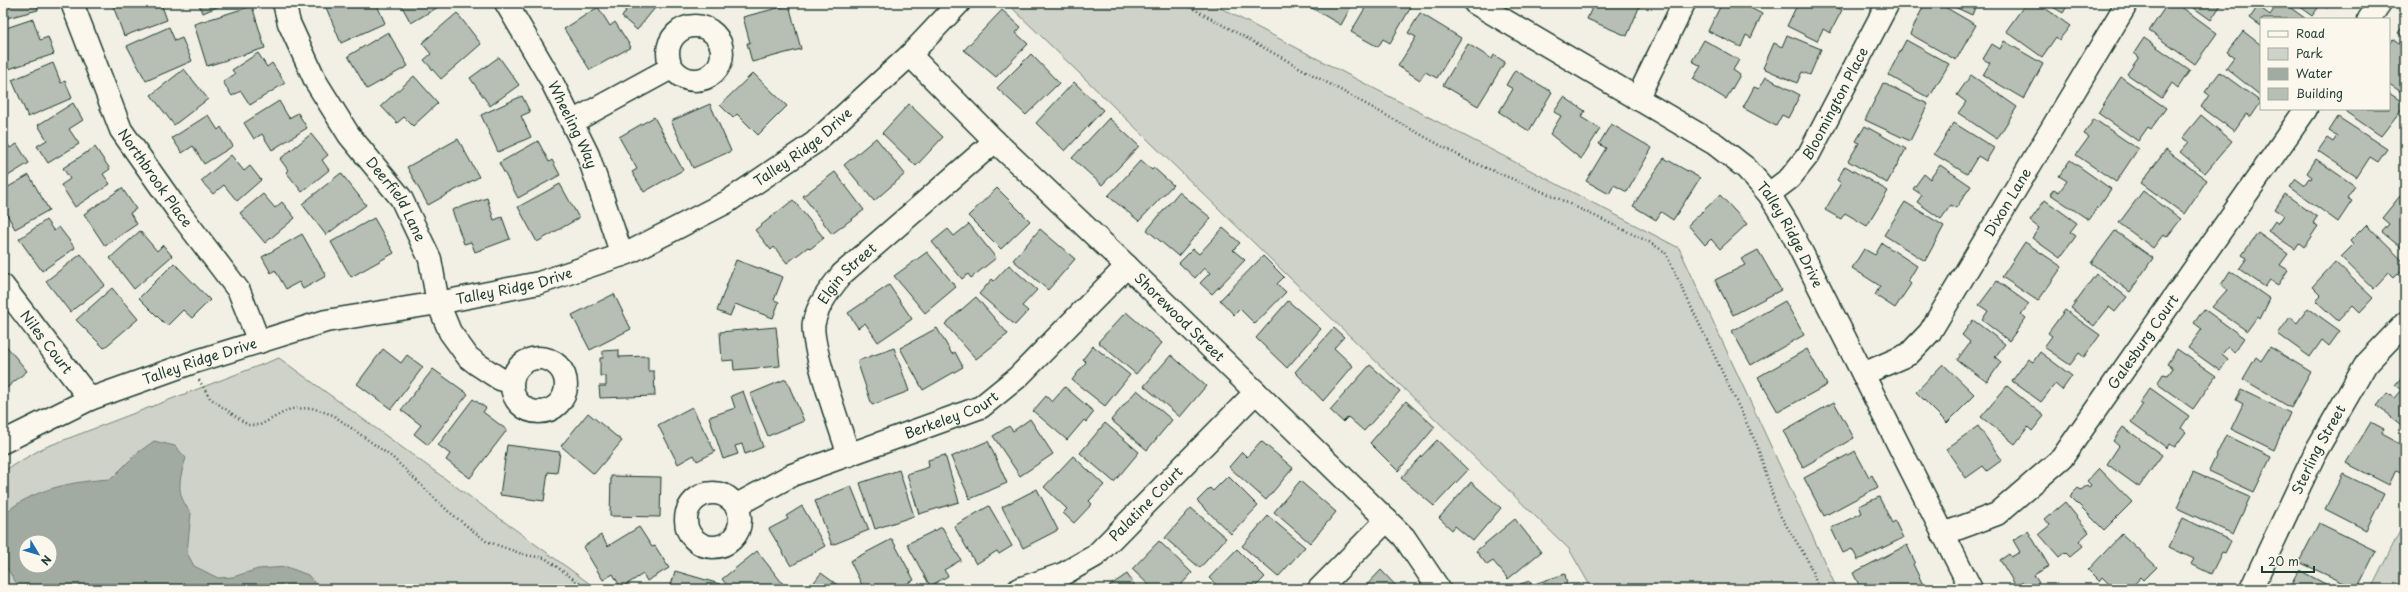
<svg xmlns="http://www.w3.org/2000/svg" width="2408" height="592" viewBox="0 0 2408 592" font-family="'Playpen Sans',sans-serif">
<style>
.green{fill:#cfd2c8;stroke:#77887e;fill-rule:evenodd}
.water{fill:#a2aba1;stroke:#6e7f75;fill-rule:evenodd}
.building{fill:#b7beb3;stroke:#1f3d34}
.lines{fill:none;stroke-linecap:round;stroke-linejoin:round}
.minor-casing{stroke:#1f3d34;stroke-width:25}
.path{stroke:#1f3d34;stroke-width:2.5;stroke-dasharray:1 3;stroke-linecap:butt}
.minor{stroke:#fbf7ec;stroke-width:22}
.labels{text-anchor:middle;stroke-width:3;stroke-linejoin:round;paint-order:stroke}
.street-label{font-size:14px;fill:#1f3d34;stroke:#fbf7ec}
</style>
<rect width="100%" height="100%" fill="#f2f0e5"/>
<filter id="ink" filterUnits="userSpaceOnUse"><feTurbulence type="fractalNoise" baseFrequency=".025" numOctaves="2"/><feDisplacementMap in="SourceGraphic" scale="8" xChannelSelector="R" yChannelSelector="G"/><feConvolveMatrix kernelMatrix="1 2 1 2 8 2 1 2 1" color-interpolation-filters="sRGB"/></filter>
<g filter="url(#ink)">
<g class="green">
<polygon points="1007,3 1211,3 1679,248 1837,589 1592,589 1569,549"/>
<path d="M279,358L597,589H3V471L43,448ZM26,542H50V566H26Z"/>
<polygon points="2405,521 2405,589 2371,589"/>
</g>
<path class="water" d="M154,441L175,446L186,458C179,480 175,493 191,513L187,553L194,566L218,578L233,577L258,569L287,567L308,575L320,589H20L3,562V515C31,489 74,481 111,479L136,454ZM26,542H50V566H26Z"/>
<g class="building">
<polygon points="3,3 36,3 38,10 3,19"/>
<polygon points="112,3 161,3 167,20 124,36"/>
<polygon points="198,3 226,3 203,13"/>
<polygon points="329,3 376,3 385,23 341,43 325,5"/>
<polygon points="400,3 445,3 411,23"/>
<polygon points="617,3 665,3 662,6 659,3 637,30 622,17 626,11"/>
<polygon points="1303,3 1353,3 1341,25"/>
<polygon points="1368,3 1384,3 1390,7 1392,3 1405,3 1411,7 1390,43 1383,39 1378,47 1351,32"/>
<polygon points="1594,3 1641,3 1627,36 1587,19"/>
<polygon points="1722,3 1741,3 1762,14 1751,38 1746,35 1741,47 1708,31"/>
<polygon points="1798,3 1829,3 1842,10 1830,33 1823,29 1817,41 1787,26"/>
<polygon points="1925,3 1938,3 1976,25 1956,60 1910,34"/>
<polygon points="1946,3 1977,3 1972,15"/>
<polygon points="2026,3 2038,3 2070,26 2059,40 2056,37 2042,57 2006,31"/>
<polygon points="2046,3 2069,3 2063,13"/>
<polygon points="2168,3 2176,3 2217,33 2195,64 2149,31"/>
<polygon points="2187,3 2222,3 2211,20"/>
<polygon points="2278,3 2284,3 2306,19 2261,19 2261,26 2250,18 2258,6 2270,15"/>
<polygon points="2294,3 2331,3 2327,8 2321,4 2312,16"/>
<polygon points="789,5 801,49 752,62 747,43 750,43 743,17"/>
<polygon points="252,6 265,48 207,66 194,24"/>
<polygon points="598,7 610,26 615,22 631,47 590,70 564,29"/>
<polygon points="1002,10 1021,27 1016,33 1028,44 996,77 964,50"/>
<polygon points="457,13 481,44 441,79 424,60 431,54 422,43"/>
<polygon points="1420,13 1461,38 1437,78 1425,72 1420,80 1398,66 1416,37 1408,33"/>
<polygon points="33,19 40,40 48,37 54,54 3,71 3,29"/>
<polygon points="2405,23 2405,38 2398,33"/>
<polygon points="169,27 175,41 182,38 192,61 146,81 127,46"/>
<polygon points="2243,31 2261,45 2261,96 2226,68 2234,57 2227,52"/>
<polygon points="388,32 408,66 367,89 348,56"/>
<polygon points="1787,35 1821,49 1810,75 1802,72 1797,83 1763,68 1774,43 1782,47"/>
<polygon points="2144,38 2190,70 2178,88 2172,83 2162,98 2127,74 2139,57 2134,53"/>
<polygon points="2393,39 2405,47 2405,90 2403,93 2389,84 2389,44"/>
<polygon points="1704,40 1739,60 1733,70 1740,75 1726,99 1693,79 1701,66 1692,61"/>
<polygon points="1906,40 1949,64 1929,98 1888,75"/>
<polygon points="2004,41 2043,64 2024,99 1983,75 1990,63 1983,59 1992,44 2000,49"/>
<polygon points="1468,44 1492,59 1494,55 1505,62 1478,106 1443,85"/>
<polygon points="258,53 267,67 272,63 285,83 250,105 241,91 232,96 223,82 235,74 232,70"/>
<polygon points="1031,54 1059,83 1026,115 997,88"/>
<polygon points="499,57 519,85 490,106 470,78"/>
<polygon points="53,63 61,83 65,81 72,98 28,117 12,80"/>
<polygon points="184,69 208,99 174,125 151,95"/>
<polygon points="1515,70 1552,92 1529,131 1499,112 1513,89 1506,85"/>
<polygon points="2220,72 2261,102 2251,117 2246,114 2234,131 2201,107 2209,95 2205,92"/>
<polygon points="753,73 787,106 758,135 737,114 733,118 720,105"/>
<polygon points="1971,75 2017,107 1997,139 1958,113 1966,102 1957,95"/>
<polygon points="414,76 438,103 413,126 404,117 397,123 381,106"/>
<polygon points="1766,77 1800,95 1788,118 1782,115 1776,126 1743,108 1754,87 1759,89"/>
<polygon points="2121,77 2166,108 2151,129 2148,127 2138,141 2098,113"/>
<polygon points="1074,82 1103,110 1065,151 1036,123"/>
<polygon points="1883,83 1928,104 1910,141 1865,120"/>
<polygon points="2389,93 2404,103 2404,106 2381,136 2346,112 2346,109 2389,109"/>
<polygon points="522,96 530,112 521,116 531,137 498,152 481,115"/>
<polygon points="1564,97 1585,111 1581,117 1600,129 1581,159 1550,134 1561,116 1554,112"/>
<polygon points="279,101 289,118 298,113 307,128 272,150 262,134 254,139 244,123"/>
<polygon points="73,103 83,120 69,129 79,144 48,163 37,146 47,140 38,125"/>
<polygon points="710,104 731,151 693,168 671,121"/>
<polygon points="909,104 943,137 916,166 882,133"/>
<polygon points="208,115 218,130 221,127 233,146 204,164 193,146 182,153 172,138"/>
<polygon points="2201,115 2232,141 2205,173 2180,152 2189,142 2182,138"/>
<polygon points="654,117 683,170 644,192 632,172 637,169 619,137"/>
<polygon points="2338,117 2387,149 2378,162 2370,157 2357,177 2318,151 2327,138 2333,142 2337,136 2329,131"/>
<polygon points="1109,118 1139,146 1102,185 1072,158"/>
<polygon points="2094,119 2138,149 2116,182 2076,155 2089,137 2084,134"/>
<polygon points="1954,123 1994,148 1986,161 1978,156 1967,174 1934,154"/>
<polygon points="1611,124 1652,148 1627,192 1614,185 1609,194 1586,181 1606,148 1599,144"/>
<polygon points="1865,126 1906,149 1887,183 1848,161 1859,143 1856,141"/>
<polygon points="311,134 328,155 322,160 329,170 302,192 286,172 288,170 280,159"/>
<polygon points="3,136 10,148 17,144 29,163 3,179"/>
<polygon points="876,138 905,174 874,201 844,165"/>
<polygon points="458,139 479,177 428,205 407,167"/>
<polygon points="538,141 549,162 552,160 560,175 518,198 499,163"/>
<polygon points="95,147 110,169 103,174 110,184 75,207 61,185 70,179 63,168"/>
<polygon points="2166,150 2207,180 2184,214 2141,183"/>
<polygon points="231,155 244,171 250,166 261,180 237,201 224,185 213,194 201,181"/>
<polygon points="1664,158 1700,178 1673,220 1661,212 1656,220 1633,206"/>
<polygon points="2316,159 2355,186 2347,198 2352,201 2338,222 2290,187 2296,179 2304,185 2309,178 2311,179 2312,177 2307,173"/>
<polygon points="1141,160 1152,170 1154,168 1173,185 1139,221 1108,196"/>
<polygon points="2070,160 2111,189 2089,220 2050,194 2054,189 2059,192 2067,181 2059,176"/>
<polygon points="1940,165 1971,186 1956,208 1951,205 1941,219 1917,202 1922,195 1913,189 1924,174 1930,179"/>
<polygon points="1845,166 1888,191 1867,226 1845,213 1841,219 1825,210 1841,183 1837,180"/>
<polygon points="835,172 864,210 832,234 803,196"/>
<polygon points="341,173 366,205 326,235 302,204"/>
<polygon points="29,175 49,210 15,229 5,211 3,212 3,190"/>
<polygon points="560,184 579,218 537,242 518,207"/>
<polygon points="122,188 136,209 130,213 137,224 105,246 84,214"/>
<polygon points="997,188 1030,221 1001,249 968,216"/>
<polygon points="2143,191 2181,219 2167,237 2163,235 2153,248 2119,223"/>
<polygon points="1179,192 1211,218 1178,256 1147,230"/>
<polygon points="263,194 275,208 282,202 295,218 265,243 240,213"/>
<polygon points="2285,194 2317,217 2313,223 2318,226 2304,247 2299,243 2295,249 2268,231 2275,221 2278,224 2284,215 2275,209"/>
<polygon points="1720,195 1747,224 1720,249 1711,239 1705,245 1688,225"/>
<polygon points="2400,196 2405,200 2405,251 2382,232 2389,224 2382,218"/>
<polygon points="487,198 494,220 502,217 510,239 475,252 471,242 464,244 452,210"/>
<polygon points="793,200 824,238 810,249 808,247 787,263 774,247 771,250 755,230"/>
<polygon points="2045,200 2077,223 2070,232 2076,236 2060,258 2032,238 2039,228 2030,221"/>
<polygon points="1905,202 1944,226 1925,261 1884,235"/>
<polygon points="374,218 394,253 351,277 331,242"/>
<polygon points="46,220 54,231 59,227 75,248 42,271 19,239"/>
<polygon points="969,224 996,258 971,278 968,274 962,279 932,242 948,229 954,236"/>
<polygon points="2366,225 2405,263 2405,267 2394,278 2389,273 2374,289 2341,257 2353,245 2350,241"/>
<polygon points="1223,228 1240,243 1233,250 1245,260 1212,294 1200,283 1210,273 1204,268 1195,278 1179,263 1193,249 1199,254"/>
<polygon points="1040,229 1075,259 1048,290 1013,260"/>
<polygon points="140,231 157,251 163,245 172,256 134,289 110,258"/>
<polygon points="2115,231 2153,258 2130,292 2091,263"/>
<polygon points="2258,233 2288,254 2280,265 2288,270 2278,285 2270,280 2265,287 2239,269 2247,258 2242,255"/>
<polygon points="302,234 326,276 303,289 299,282 286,289 275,270 271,273 262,257"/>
<polygon points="2025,242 2062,267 2038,301 2002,277"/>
<polygon points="1882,243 1917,266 1908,281 1911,284 1895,308 1875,295 1880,286 1852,268 1864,249 1875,255"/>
<polygon points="1758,250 1781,290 1733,315 1715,280 1745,265 1741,259"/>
<polygon points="927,252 956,287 925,313 894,276"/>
<polygon points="81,254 105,285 70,312 46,281"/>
<polygon points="1263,256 1284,277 1277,284 1286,292 1255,324 1240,309 1234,315 1220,300"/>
<polygon points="736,260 783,277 774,300 779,302 773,318 735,304 730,316 717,311"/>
<polygon points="2335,262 2373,298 2360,312 2353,305 2338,321 2316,301 2321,296 2312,287"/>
<polygon points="174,263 210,300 192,318 183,310 167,326 139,298"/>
<polygon points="1009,265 1037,290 1022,306 1028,311 1015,325 979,294 992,279 994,281"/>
<polygon points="2230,271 2270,299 2260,319 2257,317 2247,331 2212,307 2227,290 2221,285"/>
<polygon points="2096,274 2127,297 2115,312 2109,307 2094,326 2071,308"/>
<polygon points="1997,281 2029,304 2021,314 2026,318 2009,341 1982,320 1988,311 1979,305"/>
<polygon points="889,285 912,319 878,342 865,323 858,328 848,313"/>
<polygon points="112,288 138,319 104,348 76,320"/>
<polygon points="614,294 631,329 590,350 572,315"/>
<polygon points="976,297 1008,334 976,359 945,324"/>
<polygon points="1288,301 1321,329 1287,368 1256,338"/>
<polygon points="1785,301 1804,335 1751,365 1732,331"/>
<polygon points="2308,308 2340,331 2329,346 2322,340 2310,357 2278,334 2290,317 2297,323"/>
<polygon points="2204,309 2244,338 2234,352 2228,347 2222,354 2228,359 2220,371 2188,348 2202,329 2194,323"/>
<polygon points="2065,310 2100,335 2084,357 2079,353 2070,365 2044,347 2052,336 2048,333"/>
<polygon points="1126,312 1162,343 1136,374 1098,342"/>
<polygon points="1973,320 2005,344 1995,357 2001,362 1987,382 1957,360 1970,342 1962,335"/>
<polygon points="776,327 780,366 734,370 733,360 722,361 720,332"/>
<polygon points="937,328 952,354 955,352 963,367 923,390 900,348"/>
<polygon points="1334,328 1344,337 1334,348 1353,366 1323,401 1295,372"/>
<polygon points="3,342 27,371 3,391"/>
<polygon points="1093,346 1130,375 1105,406 1072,380 1086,362 1083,359"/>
<polygon points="2270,347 2311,372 2291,408 2243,379 2256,357 2261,361"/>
<polygon points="894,348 909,391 872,405 857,361"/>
<polygon points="383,349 401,363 407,355 423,367 391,409 357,384"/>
<polygon points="1807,349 1827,385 1778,412 1758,377"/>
<polygon points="2177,349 2216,376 2193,409 2159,385 2158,382 2163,374 2168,375 2173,368 2167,364"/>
<polygon points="619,350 619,357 648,356 648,371 654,371 655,396 600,398 599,386 606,386 606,376 600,376 600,358 603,358 603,351"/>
<polygon points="2040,352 2072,376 2062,390 2055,384 2041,402 2012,381 2028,359 2033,362"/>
<polygon points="1171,355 1206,386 1180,417 1144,386"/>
<polygon points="1943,364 1975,395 1947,423 1916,392"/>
<polygon points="1370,365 1400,391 1364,431 1348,417 1343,422 1330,410"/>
<polygon points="433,369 468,394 428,445 414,434 421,425 401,410"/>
<polygon points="2405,373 2405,428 2377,406 2387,393 2394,398 2401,390 2395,385"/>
<polygon points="786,379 804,421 768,436 750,394"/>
<polygon points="2007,386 2044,416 2032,431 2028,427 2015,444 1981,417"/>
<polygon points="1065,387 1094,412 1086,422 1084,420 1067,440 1033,411 1046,396 1052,402"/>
<polygon points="2150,388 2189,416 2181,428 2186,432 2175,447 2169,444 2167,448 2131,422 2143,404 2140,402"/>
<polygon points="1137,390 1172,420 1147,450 1111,420"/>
<polygon points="2241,390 2290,413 2274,450 2231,429 2243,404 2236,400"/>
<polygon points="743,391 763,447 745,454 742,444 735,446 738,454 723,459 709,417 735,408 731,396"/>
<polygon points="473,399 486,408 483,412 507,430 470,478 446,460 450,454 438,445"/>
<polygon points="1406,401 1435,427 1398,471 1370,443"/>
<polygon points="1834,402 1854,438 1803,467 1783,431"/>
<polygon points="692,407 715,452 697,461 694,455 678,464 658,425"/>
<polygon points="588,413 622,441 594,474 561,446"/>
<polygon points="1030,419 1053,454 1020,476 993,436 1009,426 1013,431"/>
<polygon points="2371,422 2384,429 2381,434 2405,447 2405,474 2396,470 2389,485 2346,463"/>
<polygon points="1105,423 1139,452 1114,482 1080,453"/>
<polygon points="1978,426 2002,460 1987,471 1983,466 1966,478 1946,449"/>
<polygon points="2123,427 2162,455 2139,487 2107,464 2119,446 2113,441"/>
<polygon points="2226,435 2271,457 2254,492 2209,471"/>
<polygon points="1437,440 1468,470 1434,506 1401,478"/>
<polygon points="988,441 1007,483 970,499 951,457"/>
<polygon points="1261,441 1293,468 1266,500 1229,467 1242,452 1247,457"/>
<polygon points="507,445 560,452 557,473 548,472 544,501 500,495"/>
<polygon points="1855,451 1869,477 1872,475 1878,487 1824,516 1804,478"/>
<polygon points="945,455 959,502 919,514 907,474 929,467 928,460"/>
<polygon points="1073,456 1104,485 1089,501 1092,504 1074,523 1063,513 1067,509 1044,487"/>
<polygon points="2099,468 2132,502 2104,530 2070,496 2078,488 2081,490 2087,485 2089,487 2091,485 2087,481"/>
<polygon points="899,470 914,516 875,529 860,483"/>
<polygon points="2193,472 2250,497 2233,534 2177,508"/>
<polygon points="2343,474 2384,494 2366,530 2325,509"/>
<polygon points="611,476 661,477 660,517 610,516"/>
<polygon points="1228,476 1258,506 1231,534 1197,501 1210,488 1213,491"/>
<polygon points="1300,481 1336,512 1310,543 1274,512"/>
<polygon points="1471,482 1501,508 1473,541 1455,526 1452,530 1439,518"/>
<polygon points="851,486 869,530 832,545 815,501"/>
<polygon points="1037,489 1058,530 1023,548 1002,507"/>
<polygon points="1879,497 1892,523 1895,521 1903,538 1858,560 1852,549 1843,553 1831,528 1862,513 1859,506"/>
<polygon points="2065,502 2089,532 2079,541 2083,546 2070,557 2065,552 2059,557 2039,534 2050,525 2045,519"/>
<polygon points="802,506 825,546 791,566 769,529 788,519 786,516"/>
<polygon points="989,506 1012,546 999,554 997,551 976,564 954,526"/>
<polygon points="1191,508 1226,538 1200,568 1165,538"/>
<polygon points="1268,516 1305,547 1278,577 1242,546"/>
<polygon points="2183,518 2231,541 2225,553 2222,552 2211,574 2191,564 2194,559 2169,547"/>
<polygon points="1515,519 1541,552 1508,579 1493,561 1487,565 1476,551"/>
<polygon points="2319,523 2376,551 2357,589 2299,562"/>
<polygon points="639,527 652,547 655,546 669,568 647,581 643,574 621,588 613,574 603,580 583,547 601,535 608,546"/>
<polygon points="942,527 961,560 944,570 948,576 930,586 907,544"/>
<polygon points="2028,531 2049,566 2034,575 2039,583 2029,589 2027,589 2023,582 2016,586 2000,560 2009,554 2011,557 2020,552 2013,540"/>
<polygon points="2122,534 2157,567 2144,580 2141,577 2130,589 2114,589 2102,577 2099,581 2088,570"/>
<polygon points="892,539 914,580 897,589 864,589 850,561"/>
<polygon points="1159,541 1192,573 1177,589 1153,589 1132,569"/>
<polygon points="1907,545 1915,562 1913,564 1925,589 1861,589 1853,573"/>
<polygon points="1237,549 1265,577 1253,589 1221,589 1209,578"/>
<polygon points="757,551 787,589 730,589 722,579"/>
<polygon points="1381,570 1399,589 1363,589"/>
<polygon points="2299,570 2335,589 2289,589"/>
<polygon points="675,571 720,584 719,589 670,589"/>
<polygon points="821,573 843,589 809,589"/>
<polygon points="1127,574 1137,589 1105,589"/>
<polygon points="1565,574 1568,589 1521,589 1520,584 1530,581 1531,585"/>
</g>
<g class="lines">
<defs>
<g id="minor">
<path id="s1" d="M72,3L121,130L178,211L239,291L259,342"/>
<path id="s2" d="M284,3L289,23L316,82L349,135L401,198L430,259L438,303L450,332L468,357L477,364L500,379L512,382"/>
<path id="s3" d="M506,3L550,78L588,155L622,255"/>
<path id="s4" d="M1475,3L1715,144L1746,168L1769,194L1788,225L1971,589"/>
<polyline points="2369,19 2380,3"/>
<circle cx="695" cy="53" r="27"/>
<path id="s5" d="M910,55L995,141L1127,266L1404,537L1439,589"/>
<polyline points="1637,99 1684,3"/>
<polyline points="572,122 671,68"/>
<path id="s6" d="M1769,194L1790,178L1809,154L1888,3"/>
<path id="s7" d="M3,286L90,399"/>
<circle cx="539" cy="385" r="27"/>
<path id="s8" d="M1863,374L1909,354L1930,332L2127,3"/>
<path id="s9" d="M3,442L90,399L194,362L326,321L438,303L539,283L628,253L727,202L814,143L910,55L959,3"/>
<path id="s10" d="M849,455C841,431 809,342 814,322C818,304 831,288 842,274L995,141"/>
<circle cx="713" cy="520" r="27"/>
<path id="s11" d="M737,505L792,475L981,407L1018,377L1127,266"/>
<path id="s12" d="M1943,534L1997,514L2062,458L2306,109"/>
<path id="s13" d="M1019,589L1063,574L1095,556L1256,392"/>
<polyline points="1319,589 1387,520"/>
<path id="s14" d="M2251,589L2316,451L2366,364L2405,323"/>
</g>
</defs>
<use href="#minor" class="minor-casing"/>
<g class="path">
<polyline points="1183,3 1465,159 1553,196 1649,242 1665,252 1757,445 1778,512 1807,559 1819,589"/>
<polyline points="199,380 210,398 248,425 260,425 290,409 312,408 333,415 392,457 448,511 486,541 525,555 545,558 587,589"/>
</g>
<use href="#minor" class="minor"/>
</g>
</g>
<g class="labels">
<g class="street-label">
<text dy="5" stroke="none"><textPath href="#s6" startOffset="114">Bloomington Place</textPath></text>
<text dy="5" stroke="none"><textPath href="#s3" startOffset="139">Wheeling Way</textPath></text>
<text dy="5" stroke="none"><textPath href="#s9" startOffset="861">Talley Ridge Drive</textPath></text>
<text dy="5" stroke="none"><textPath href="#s1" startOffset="195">Northbrook Place</textPath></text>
<text dy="5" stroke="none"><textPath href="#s2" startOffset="228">Deerfield Lane</textPath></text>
<text dy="5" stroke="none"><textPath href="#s8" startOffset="232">Dixon Lane</textPath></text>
<text dy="5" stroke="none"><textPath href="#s4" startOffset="398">Talley Ridge Drive</textPath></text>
<text dy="5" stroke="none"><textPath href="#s10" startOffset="198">Elgin Street</textPath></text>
<text dy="5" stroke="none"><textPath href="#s9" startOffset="537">Talley Ridge Drive</textPath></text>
<text dy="5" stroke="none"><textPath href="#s5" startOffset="376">Shorewood Street</textPath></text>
<text dy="5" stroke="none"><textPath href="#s12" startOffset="285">Galesburg Court</textPath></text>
<text dy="5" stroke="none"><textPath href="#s7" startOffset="71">Niles Court</textPath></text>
<text dy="5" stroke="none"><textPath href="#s9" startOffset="213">Talley Ridge Drive</textPath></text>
<text dy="5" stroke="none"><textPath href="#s11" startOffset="233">Berkeley Court</textPath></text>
<text dy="5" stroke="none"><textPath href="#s14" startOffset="155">Sterling Street</textPath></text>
<text dy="5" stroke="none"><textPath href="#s13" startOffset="156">Palatine Court</textPath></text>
</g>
</g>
<rect width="2408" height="592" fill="none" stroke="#fbf7ec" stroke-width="16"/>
<rect x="8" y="8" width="2392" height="576" fill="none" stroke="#1f3d34" stroke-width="1.5" filter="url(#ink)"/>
<rect x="2260" y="18" width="130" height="92" fill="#fbf7ec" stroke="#a3ada2"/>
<rect x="2268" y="31" width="20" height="6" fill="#fbf7ec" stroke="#a3ada2"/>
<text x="2296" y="38" font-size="12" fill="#1f3d34">Road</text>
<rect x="2268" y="48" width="20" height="12" fill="#cfd2c8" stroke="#a3ada2"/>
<text x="2296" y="58" font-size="12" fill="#1f3d34">Park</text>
<rect x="2268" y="68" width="20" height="12" fill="#a2aba1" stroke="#a3ada2"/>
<text x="2296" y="78" font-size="12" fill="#1f3d34">Water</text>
<rect x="2268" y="88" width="20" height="12" fill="#b7beb3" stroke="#a3ada2"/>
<text x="2296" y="98" font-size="12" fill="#1f3d34">Building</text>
<g transform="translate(38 554) rotate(128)"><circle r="19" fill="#fbf7ec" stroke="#a3ada2"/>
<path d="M0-3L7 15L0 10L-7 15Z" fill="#1f6fb2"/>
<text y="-6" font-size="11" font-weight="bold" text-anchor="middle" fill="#1f3d34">N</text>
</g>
<path d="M2262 566v6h52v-6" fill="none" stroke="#1f3d34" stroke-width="2"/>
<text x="2268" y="566" font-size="12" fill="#1f3d34" stroke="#fbf7ec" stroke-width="3" paint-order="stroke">20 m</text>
</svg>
